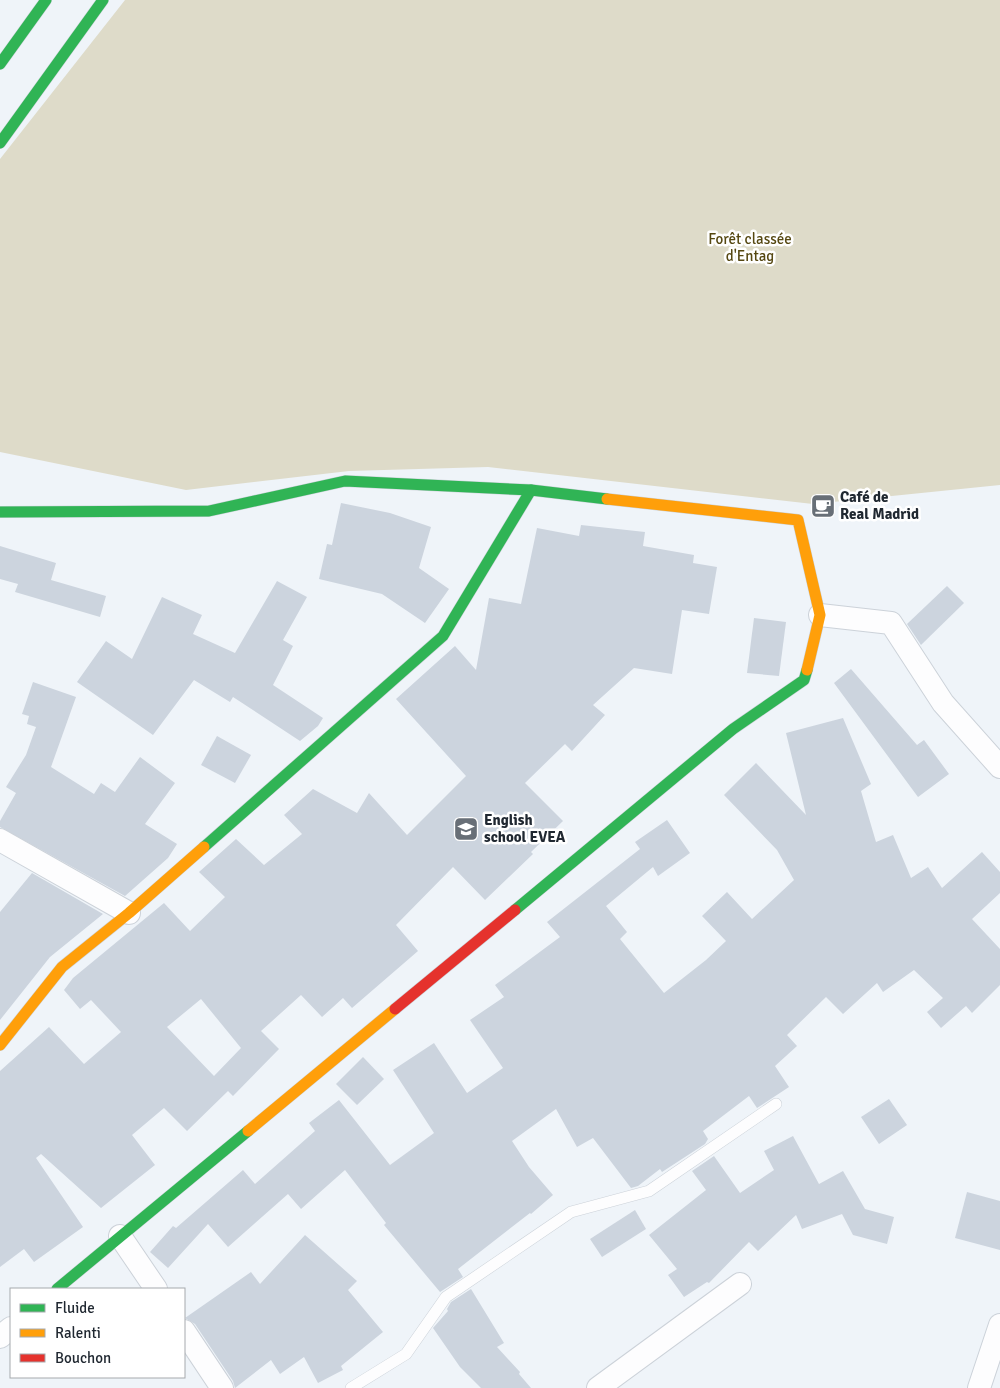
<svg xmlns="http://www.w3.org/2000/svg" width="1000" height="1388" viewBox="0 0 1000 1388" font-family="Signika,sans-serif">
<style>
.green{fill:#dedbc9}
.building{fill:#ccd4de;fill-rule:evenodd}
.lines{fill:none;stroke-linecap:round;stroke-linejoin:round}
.lane-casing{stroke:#ccd2d9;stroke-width:12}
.street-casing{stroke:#ccd2d9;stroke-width:24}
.fast-casing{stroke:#ccd2d9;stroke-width:12}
.slow-casing{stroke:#ccd2d9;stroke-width:12}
.jam-casing{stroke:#ccd2d9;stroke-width:12}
.lane{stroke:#fdfdfe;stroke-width:11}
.street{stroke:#fdfdfe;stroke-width:22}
.fast{stroke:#30b455;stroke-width:11}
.slow{stroke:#ff9f0a;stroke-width:11}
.jam{stroke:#e5322d;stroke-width:11}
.labels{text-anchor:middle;stroke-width:5;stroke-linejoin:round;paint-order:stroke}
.park-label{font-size:15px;fill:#564812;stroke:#fff}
.poi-label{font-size:15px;font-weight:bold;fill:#202831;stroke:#fff;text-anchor:start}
</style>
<rect width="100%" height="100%" fill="#eff4f9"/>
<polygon class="green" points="125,0 1000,0 1000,485 813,504 488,467 349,471 186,490 0,452 0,159"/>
<g class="building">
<polygon points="341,503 390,513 431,527 419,568 449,589 425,623 382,594 319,579 327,544 332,545"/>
<path d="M581,525L645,532L643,546L694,555L693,563L717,567L709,614L682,610L672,674L634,668L593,705L605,715L572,751L565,744L525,783L563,821L531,852L533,854L485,900L453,867L396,925L418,951L352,1008L343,998L322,1017L301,995L261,1031L279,1049L233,1096L228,1091L187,1131L164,1108L132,1135L155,1165L101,1208L41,1154L36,1158L83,1227L34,1262L24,1249L0,1267V1071L49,1027L84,1064L121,1032L91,1000L80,1009L64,990L73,978L164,903L190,931L225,897L199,872L236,839L264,865L302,834L284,815L313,789L357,813L369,793L407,835L466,776L396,699L455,646L476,670L489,598L521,604L537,528L579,536ZM201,999L241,1048L214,1076L167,1027Z"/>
<polygon points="0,546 56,563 51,580 106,596 100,617 15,592 18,584 0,579"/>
<polygon points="277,581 307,597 283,640 293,646 273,685 323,718 318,726 300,741 233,697 230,702 194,680 153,735 77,682 106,641 132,659 162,597 202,615 193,634 235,653"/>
<polygon points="947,586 964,603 921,645 907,624"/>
<polygon points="754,618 786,622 779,676 747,673"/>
<polygon points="851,669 917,745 924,740 949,774 918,797 834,683"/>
<polygon points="33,682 76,697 51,767 94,794 101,783 115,792 140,757 175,783 145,824 177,844 168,858 125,896 0,827 0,821 16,793 6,787 26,755 36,727 27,724 29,716 22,714"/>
<polygon points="843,718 871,784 861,791 876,842 893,835 911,878 928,867 942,888 982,852 1000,872 1000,893 972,919 1000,949 1000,985 972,1013 966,1006 941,1028 927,1012 943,998 914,970 883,992 877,983 843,1014 826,997 787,1035 797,1046 775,1066 789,1087 757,1108 749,1096 703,1131 708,1139 705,1144 662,1172 660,1169 638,1186 631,1188 593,1138 577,1147 556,1109 512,1141 529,1167 553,1195 531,1214 530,1213 458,1269 463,1277 440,1292 384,1225 386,1223 345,1170 301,1209 288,1194 228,1247 208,1224 168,1268 150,1252 173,1226 176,1228 243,1170 255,1184 315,1131 309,1123 339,1100 390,1165 434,1133 393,1070 434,1043 467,1093 503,1068 470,1020 504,997 495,985 560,937 547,922 640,849 635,842 667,820 690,853 658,876 653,867 606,906 627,932 620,939 664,993 706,960 726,941 702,916 727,892 752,919 794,880 777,850 724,795 756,763 806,815 786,733"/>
<polygon points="217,736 251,755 235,783 201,765"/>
<polygon points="32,873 103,914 50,957 0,1020 0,912"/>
<polygon points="363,1057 384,1079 357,1105 336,1084"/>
<polygon points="889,1099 907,1125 879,1144 861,1117"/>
<polygon points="793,1136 819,1184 843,1171 865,1209 894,1217 887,1244 853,1235 842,1214 802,1229 796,1215 758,1251 749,1242 709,1283 707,1282 684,1297 668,1275 677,1269 649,1235 706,1190 692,1171 714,1156 740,1193 774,1170 764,1151"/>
<polygon points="967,1192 1000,1201 1000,1250 955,1238"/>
<polygon points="635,1210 646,1229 602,1257 590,1239"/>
<polygon points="305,1235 357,1281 348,1290 383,1332 341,1366 343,1370 318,1383 304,1357 280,1374 271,1360 235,1388 233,1381 195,1324 185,1318 251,1272 260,1284"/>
<polygon points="471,1289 504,1343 497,1347 520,1372 519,1374 531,1388 481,1388 460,1367 433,1328 448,1311 447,1309 451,1302"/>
</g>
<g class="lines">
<defs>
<polyline id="lane" points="351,1388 406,1354 446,1297 571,1212 649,1191 776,1104"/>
<g id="street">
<polyline points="820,615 891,623 943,703 1000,767"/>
<polyline points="0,840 129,913"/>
<polyline points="120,1236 156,1289"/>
<polyline points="184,1331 222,1388"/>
<polyline points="0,1337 11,1328"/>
<polyline points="598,1388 740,1284"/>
<polyline points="979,1388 1000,1325"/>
</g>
<g id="fast">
<polyline points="0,64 46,0"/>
<polyline points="0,143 103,0"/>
<polyline points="0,512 209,511 345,481 531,490 607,499"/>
<polyline points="204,847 443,636 531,490"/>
<polyline points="515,910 733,729 804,680 807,670"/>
<polyline points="57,1289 248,1131"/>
</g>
<g id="slow">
<polyline points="607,499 798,520 820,615 807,670"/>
<polyline points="0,1045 62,967 129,913 204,847"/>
<polyline points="248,1131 395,1009"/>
</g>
<polyline id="jam" points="395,1009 515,910"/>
</defs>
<use href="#lane" class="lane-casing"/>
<use href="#street" class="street-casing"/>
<use href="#fast" class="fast-casing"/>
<use href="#slow" class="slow-casing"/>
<use href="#jam" class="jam-casing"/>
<use href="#lane" class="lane"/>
<use href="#street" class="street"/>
<use href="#fast" class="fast"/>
<use href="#slow" class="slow"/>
<use href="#jam" class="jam"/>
</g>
<defs>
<symbol id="cafe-square" viewBox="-11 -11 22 22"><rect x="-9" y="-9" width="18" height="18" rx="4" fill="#686f77" stroke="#fff"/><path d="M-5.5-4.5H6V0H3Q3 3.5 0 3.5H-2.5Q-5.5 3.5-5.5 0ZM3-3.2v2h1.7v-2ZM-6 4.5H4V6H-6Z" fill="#fff"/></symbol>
<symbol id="school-square" viewBox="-11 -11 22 22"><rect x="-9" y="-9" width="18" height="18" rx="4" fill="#686f77" stroke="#fff"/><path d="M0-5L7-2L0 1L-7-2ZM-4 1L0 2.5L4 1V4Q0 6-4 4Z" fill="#fff"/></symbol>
</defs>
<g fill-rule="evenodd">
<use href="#cafe-square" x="809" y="492" width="28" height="28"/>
<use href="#school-square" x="452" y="815" width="28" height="28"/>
</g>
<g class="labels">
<g class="park-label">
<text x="750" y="244">Forêt classée<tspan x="750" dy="17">d'Entag</tspan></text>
</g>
<g class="poi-label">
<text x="840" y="502">Café de<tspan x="840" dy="17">Real Madrid</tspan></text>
<text x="484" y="825">English<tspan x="484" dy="17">school EVEA</tspan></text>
</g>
</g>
<rect x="10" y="1288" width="175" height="90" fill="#ffffff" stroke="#a6a9ad"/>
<rect x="20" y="1304" width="25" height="8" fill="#30b455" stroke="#a6a9ad"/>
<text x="55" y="1313" font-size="15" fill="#202831">Fluide</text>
<rect x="20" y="1329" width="25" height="8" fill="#ff9f0a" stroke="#a6a9ad"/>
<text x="55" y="1338" font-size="15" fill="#202831">Ralenti</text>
<rect x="20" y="1354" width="25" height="8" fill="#e5322d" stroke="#a6a9ad"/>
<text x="55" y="1363" font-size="15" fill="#202831">Bouchon</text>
</svg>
